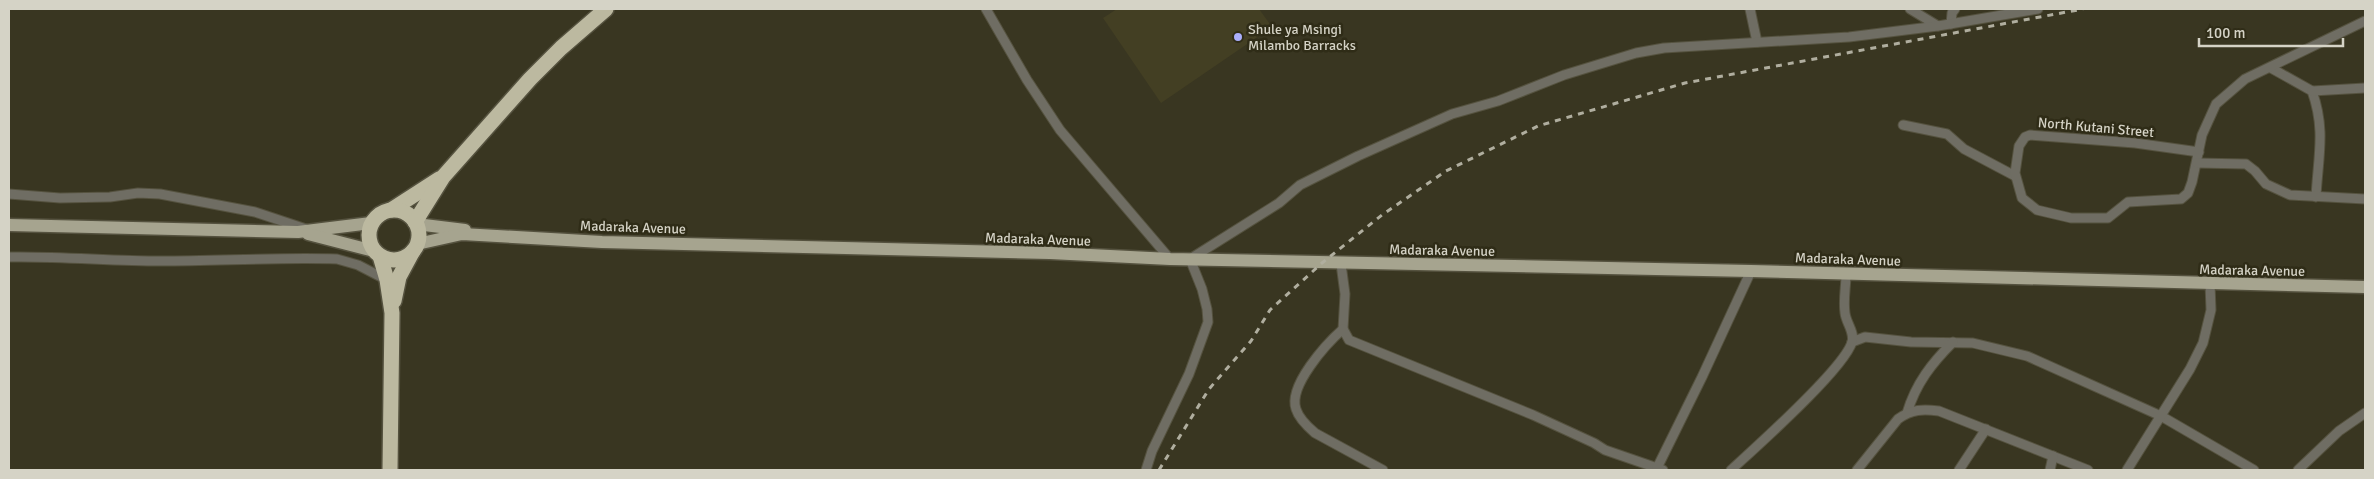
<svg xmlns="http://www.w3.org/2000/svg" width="2374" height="479" viewBox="0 0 2374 479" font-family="Signika,sans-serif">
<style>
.built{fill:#433f23}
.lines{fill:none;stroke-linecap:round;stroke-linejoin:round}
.street-casing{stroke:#55523f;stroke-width:11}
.primary-casing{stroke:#55523f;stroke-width:15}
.highway-casing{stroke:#55523f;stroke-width:18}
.street{stroke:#6f6d63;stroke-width:9}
.primary{stroke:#a6a48f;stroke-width:12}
.highway{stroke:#bcb9a0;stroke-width:15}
.rail{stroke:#b0ae9f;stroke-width:3;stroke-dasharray:6 6;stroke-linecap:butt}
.poi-dot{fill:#abaffb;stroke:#2f2c17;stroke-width:2}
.labels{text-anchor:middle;stroke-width:5;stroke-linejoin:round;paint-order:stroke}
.poi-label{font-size:14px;fill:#d5d3c6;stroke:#2f2c17;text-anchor:start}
.street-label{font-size:14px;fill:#d5d3c6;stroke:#2f2c17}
</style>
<rect width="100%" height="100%" fill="#393621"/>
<polygon class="built" points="1117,9 1259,9 1272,27 1161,103 1103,18"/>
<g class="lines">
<defs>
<g id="street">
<polyline points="986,9 1027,80 1060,130 1170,259"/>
<polyline points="1750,9 1757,42"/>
<polyline points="1910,9 1938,26"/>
<polyline points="1951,24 1952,13 1955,9"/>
<path d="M2271,68L2312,91C2326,130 2318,157 2316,197"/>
<polyline points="2312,91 2365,88"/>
<polyline points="1903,125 1947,134 1964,149 2015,176"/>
<polyline points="2199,152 2135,143 2030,135 2025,137 2019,146 2015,173 2022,198 2037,210 2071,218 2108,218 2128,202 2181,199 2188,193 2192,182 2202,135 2216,104 2245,79 2365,21"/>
<polyline points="2197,163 2246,164 2255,171 2266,184 2290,195 2365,199"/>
<polyline points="9,194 60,198 110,197 138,193 160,194 255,212 306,229"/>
<path d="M9,257C60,256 110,261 161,261C220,261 279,257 337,259L358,265L387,280"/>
<polyline points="1341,264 1345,294 1343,329 1349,340 1533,415 1594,443 1605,450 1663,470"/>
<path d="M1343,329C1326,344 1288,386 1296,409C1299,419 1308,427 1315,433L1383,470"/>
<polyline points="1852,342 1865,337 1911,342 1973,343 2027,356 2161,416 2254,470"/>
<path d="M1907,413C1916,383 1932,363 1953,342"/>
<polyline points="1657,468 1702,377 1751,271"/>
<polyline points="1146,470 1152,451 1189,374 1208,322 1207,309 1202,289 1190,259 1279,203 1300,185 1358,156 1452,114 1498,101 1564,75 1636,53 1664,48 1849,37 1938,26 2038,9"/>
<path d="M1731,470C1756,447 1844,369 1852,342C1855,332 1846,323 1845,313C1843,300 1846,287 1846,274"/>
<path d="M1857,470L1898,419C1912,409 1923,409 1939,411L2088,470"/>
<polyline points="1959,470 1986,429"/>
<polyline points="2050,470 2053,456"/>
<polyline points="2127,470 2190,369 2203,343 2211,310 2210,284"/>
<polyline points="2298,470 2339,431 2365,413"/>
</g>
<g id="primary">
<polyline points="416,224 465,230"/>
<polyline points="9,225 298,232 371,223"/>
<polyline points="308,234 374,251"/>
<polyline points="417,244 462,234 602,242 1050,253 1170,259 1751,271 2365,287"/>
</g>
<g id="highway">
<polyline points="391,210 439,179"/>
<circle cx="394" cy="235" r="25"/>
<polyline points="415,222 443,177 530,79 561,48 606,9"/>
<polyline points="380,256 387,280 392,313 390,470"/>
<polyline points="394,301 399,277 413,251"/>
</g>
</defs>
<use href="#street" class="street-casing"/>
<use href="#primary" class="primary-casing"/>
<use href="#highway" class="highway-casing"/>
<use href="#street" class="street"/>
<use href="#primary" class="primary"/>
<use href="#highway" class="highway"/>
<polyline class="rail" points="1159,470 1209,389 1251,341 1270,310 1322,263 1382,215 1446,171 1538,126 1685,83 2083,9"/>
</g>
<circle class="poi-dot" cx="1238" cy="37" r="5"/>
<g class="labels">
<g class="poi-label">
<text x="1248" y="34">Shule ya Msingi<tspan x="1248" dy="16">Milambo Barracks</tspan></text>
</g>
<g class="street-label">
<text transform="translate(2096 127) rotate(5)" y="5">North Kutani Street</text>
<text transform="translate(633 227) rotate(2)" y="5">Madaraka Avenue</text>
<text transform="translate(1038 239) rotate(2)" y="5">Madaraka Avenue</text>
<text transform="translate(1442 250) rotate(1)" y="5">Madaraka Avenue</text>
<text transform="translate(1848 259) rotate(2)" y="5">Madaraka Avenue</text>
<text transform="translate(2252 270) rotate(1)" y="5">Madaraka Avenue</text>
</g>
</g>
<rect width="2374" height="479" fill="none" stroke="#d5d3c6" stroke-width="20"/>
<path d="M2199 38v8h144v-8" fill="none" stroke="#d5d3c6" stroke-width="2.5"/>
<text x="2206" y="38" font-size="15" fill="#d5d3c6" stroke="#2f2c17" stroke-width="4" paint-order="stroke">100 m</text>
</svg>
